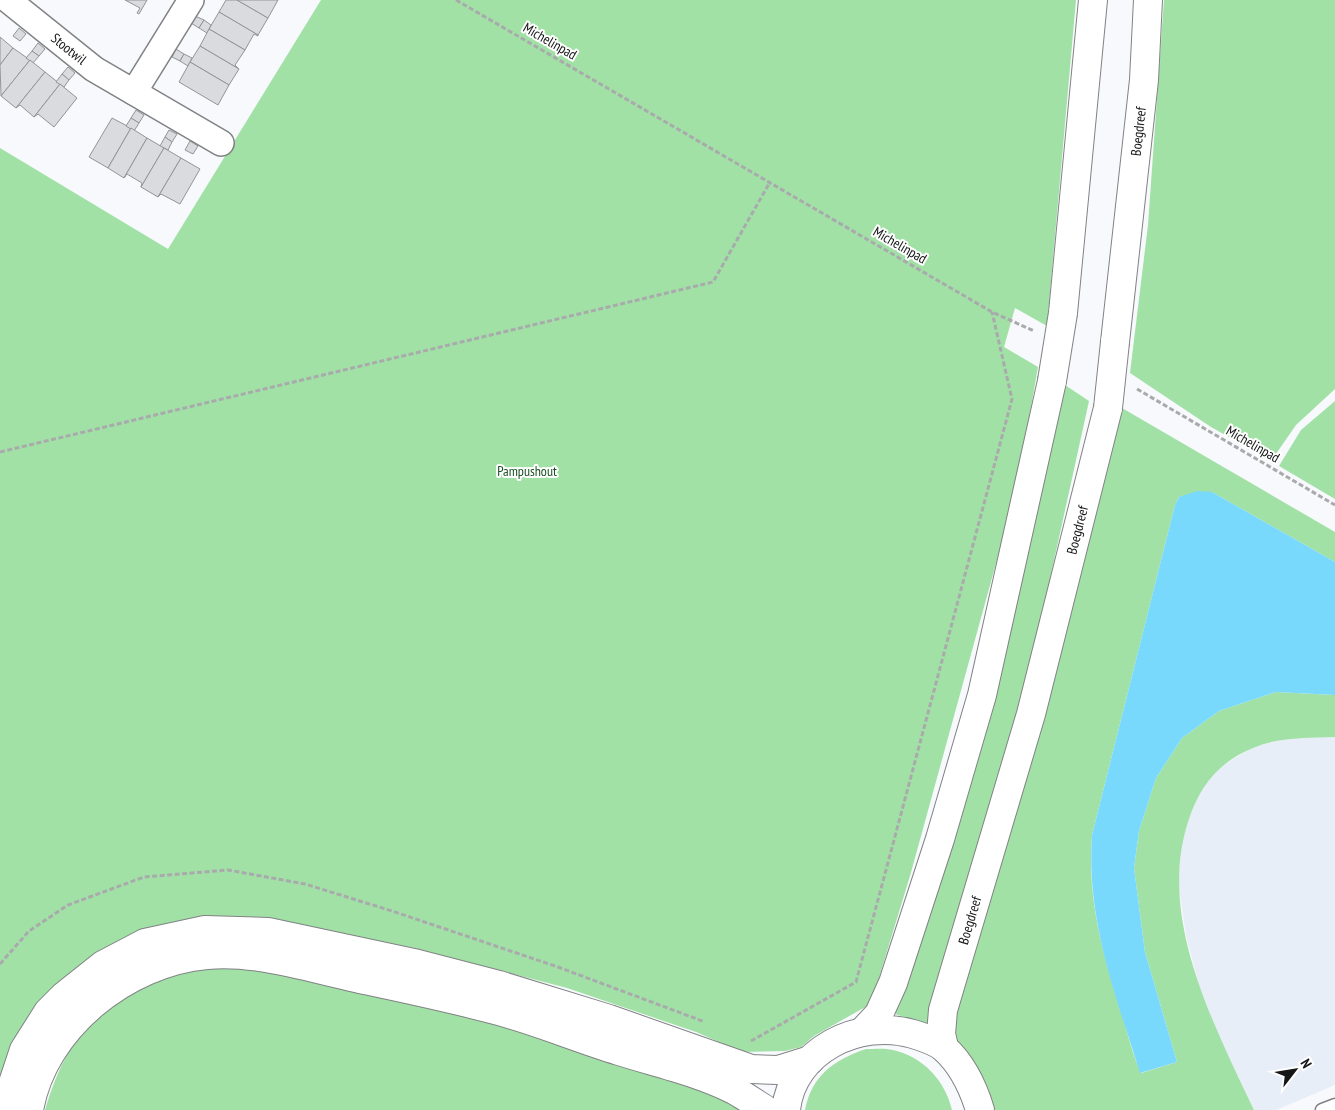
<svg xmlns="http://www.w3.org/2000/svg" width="1335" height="1110" viewBox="0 0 1335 1110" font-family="'PT Sans Narrow',sans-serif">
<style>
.built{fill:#e8eef7}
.green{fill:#a1e1a6}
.water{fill:#79d9fc}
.building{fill:#dadbde;stroke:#929496}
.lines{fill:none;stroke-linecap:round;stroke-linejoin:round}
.service-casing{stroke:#808284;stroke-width:15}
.minor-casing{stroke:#808284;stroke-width:28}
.tertiary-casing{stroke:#808284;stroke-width:30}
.secondary-casing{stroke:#808284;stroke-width:30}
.trunk-casing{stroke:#808284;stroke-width:30}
.path{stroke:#a9aaac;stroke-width:3;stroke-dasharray:5 2.5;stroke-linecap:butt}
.service{stroke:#fff;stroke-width:12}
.minor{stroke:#fff;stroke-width:25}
.tertiary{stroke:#fff;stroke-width:28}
.secondary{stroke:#fff;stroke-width:28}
.trunk{stroke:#fff;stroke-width:28}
.tertiary-bridge-casing{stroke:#808284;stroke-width:30;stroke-linecap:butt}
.tertiary-bridge{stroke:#fff;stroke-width:28}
.labels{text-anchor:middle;stroke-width:4;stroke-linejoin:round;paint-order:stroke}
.street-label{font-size:14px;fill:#151617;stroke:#fff}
.park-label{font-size:14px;fill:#174f21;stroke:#fff}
</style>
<rect width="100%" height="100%" fill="#f7f9fc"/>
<polygon class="built" points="1335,737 1335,1085 1276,1110 1254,1110 1216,1029 1199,986 1186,935 1178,882 1182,840 1194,803 1215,770 1253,747 1290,738"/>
<g class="green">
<polygon points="321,0 1076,0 1047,326 1015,308 1004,347 1038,367 1017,487 910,876 874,994 867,1006 814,1036 801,1047 785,1051 742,1052 696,1032 567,988 414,948 285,922 253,919 181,921 0,1105 0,148 168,249"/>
<polygon points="1164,0 1335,0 1335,389 1296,425 1271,461 1211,427 1130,373 1148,225"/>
<polygon points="1062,383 1089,401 1026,688 926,1025 890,1012 967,792 1026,562"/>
<polygon points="1335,401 1335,499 1279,466 1301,430"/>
<path d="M1122,408L1335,532V562L1212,492L1179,497L1175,505L1092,835C1087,898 1102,951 1121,1011C1127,1031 1132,1053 1141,1073L1177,1062L1145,952L1134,868L1139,831L1156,778L1182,738L1219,711L1276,692L1335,695V737C1308,738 1278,737 1253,748C1218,762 1199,787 1188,822C1157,918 1214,1025 1254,1110H990L955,1041L953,1026L955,1001L1043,716Z"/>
<path d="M224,966L255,969L476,1016L674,1079L748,1110H45C60,1061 75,1032 117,1002C129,994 143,984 157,979C178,971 201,969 224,966Z"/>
<path d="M866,1049C874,1049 885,1048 893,1050C923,1057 945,1080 952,1110H805C812,1075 834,1060 866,1049Z"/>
</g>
<path class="water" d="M1197,491L1212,492L1335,562V695L1276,692L1219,711L1182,738L1156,778L1139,831L1134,868L1145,952L1177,1062L1140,1073C1115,993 1086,919 1092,835L1175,505L1179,497Z"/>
<g class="building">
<polygon points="125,0 147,0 139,14 137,13 140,8"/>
<polygon points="226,0 237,0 268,18 258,35 219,12"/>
<polygon points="237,0 278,0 268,18"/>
<polygon points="219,12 258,35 258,36 254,34 245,50 209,29"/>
<polygon points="195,16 204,20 199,28 191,23"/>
<polygon points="204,20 211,25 207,33 199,28"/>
<polygon points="19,28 26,34 20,41 13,36"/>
<polygon points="209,29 245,50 235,65 239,69 200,46"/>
<polygon points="0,37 13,48 0,65"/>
<polygon points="38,43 45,49 39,56 32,51"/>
<polygon points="200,46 239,69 229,85 190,62"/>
<polygon points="13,48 30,60 1,96 0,65"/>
<polygon points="176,49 184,54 180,61 172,57"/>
<polygon points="32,51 39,56 33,63 26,58"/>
<polygon points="184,54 192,58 188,66 180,61"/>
<polygon points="30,60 45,72 16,108 1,96"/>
<polygon points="190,62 229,85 218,105 179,82"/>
<polygon points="68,67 75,73 69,80 62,74"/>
<polygon points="45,72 60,84 34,117 20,105 16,108"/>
<polygon points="62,74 69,80 64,87 56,82"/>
<polygon points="60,84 77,98 54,127 38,114 34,117"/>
<polygon points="136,110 144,115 139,123 131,118"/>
<polygon points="112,118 131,128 108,168 89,157"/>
<polygon points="131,118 139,123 134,131 126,126"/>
<polygon points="131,128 147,138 124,178 108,168"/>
<polygon points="169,130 177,134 172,142 165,137"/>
<polygon points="165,137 172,142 168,150 160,146"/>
<polygon points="147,138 164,148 141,187 142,183 127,174 124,178"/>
<polygon points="190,141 198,146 193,154 185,150"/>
<polygon points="164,148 181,158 158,197 141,187"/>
<polygon points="181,158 200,169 180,204 161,194 158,197"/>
</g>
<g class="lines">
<defs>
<polyline id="service" points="1322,1110 1335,1105"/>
<g id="minor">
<path id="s1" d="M8,0L94,69L221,143"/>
<polyline points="134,92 191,0"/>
</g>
<g id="tertiary">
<polyline points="1063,313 1093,0"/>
<path id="s2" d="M1115,342L1144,80L1148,0"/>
<polyline points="865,1029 879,1014 893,983 940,839 982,695 1052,381"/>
<path id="s3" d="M944,1047L941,1034L943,1010L1031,714L1108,408"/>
</g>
<path id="secondary" d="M786,1110C792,1050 860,1018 913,1034C923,1037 936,1041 944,1048C962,1064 973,1087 980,1110"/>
<g id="trunk">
<polyline points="4,1110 24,1050 48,1012 64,996 103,965 145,943 205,930 268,932 418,964 499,985 609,1019 751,1069 778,1070 810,1060"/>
<path d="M29,1110C43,1028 126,962 207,955C254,950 310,968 356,978C401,988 446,997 491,1009C535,1020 576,1038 619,1051C657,1063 698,1072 734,1090C745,1096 756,1104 766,1110"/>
</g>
</defs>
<use href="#service" class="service-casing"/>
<use href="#minor" class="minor-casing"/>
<use href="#tertiary" class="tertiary-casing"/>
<use href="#secondary" class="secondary-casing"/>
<use href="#trunk" class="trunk-casing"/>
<g class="path">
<polyline points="456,0 992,312 1034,331"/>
<polyline points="1137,389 1335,505"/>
<polyline points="0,452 713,282 770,182"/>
<polyline points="0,964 29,931 68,905 144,877 228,870 305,884 392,911 558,967 705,1022"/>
<polyline points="751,1041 856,982 1012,399 992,312"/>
</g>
<use href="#service" class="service"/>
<use href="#minor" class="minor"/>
<use href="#tertiary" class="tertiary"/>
<use href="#secondary" class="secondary"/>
<use href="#trunk" class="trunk"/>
<defs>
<g id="tertiary-bridge">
<polyline points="1052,381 1063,313"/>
<polyline points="1108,408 1115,342"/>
</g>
</defs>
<use href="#tertiary-bridge" class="tertiary-bridge-casing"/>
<use href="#tertiary-bridge" class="tertiary-bridge"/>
</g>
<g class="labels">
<g class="street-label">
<text transform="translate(550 41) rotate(30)" y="5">Michelinpad</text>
<text dy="5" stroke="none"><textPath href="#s1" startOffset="78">Stootwil</textPath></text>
<text dy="5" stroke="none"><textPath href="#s2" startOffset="212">Boegdreef</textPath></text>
<text transform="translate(900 245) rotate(30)" y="5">Michelinpad</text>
<text transform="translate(1253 444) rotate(30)" y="5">Michelinpad</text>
<text dy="5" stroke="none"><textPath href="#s3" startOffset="536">Boegdreef</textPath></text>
<text dy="5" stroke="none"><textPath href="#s3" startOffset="131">Boegdreef</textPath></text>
</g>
<g class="park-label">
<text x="527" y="476">Pampushout</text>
</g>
</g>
<g transform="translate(1295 1070) rotate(59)" stroke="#ffffff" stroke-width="4" paint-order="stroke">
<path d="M0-4L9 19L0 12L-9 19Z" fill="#151617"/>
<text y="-8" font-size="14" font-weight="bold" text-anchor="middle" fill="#151617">N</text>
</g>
</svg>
